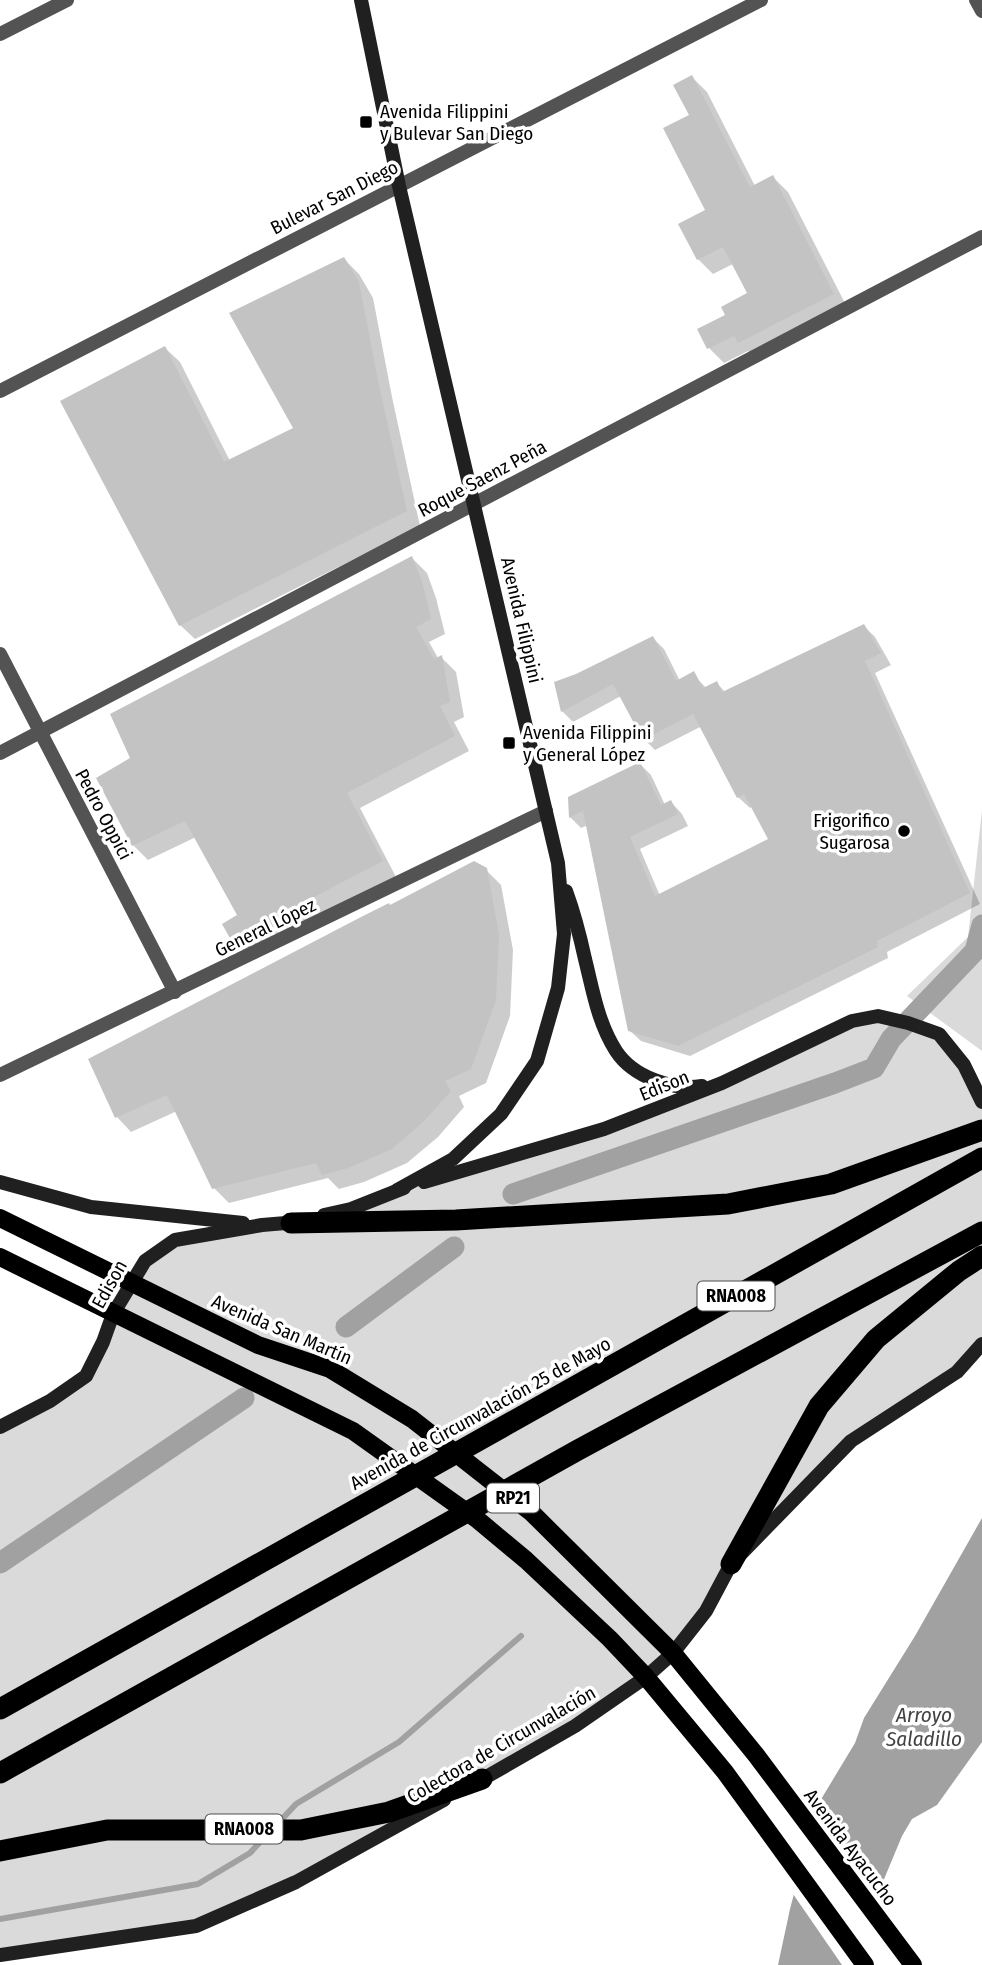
<svg xmlns="http://www.w3.org/2000/svg" width="982" height="1965" viewBox="0 0 982 1965" font-family="'Fira Sans Condensed',sans-serif">
<style>
.green{fill:#dadada}
.water{fill:#a1a1a1}
.pier{fill:#fff}
.shadow{fill:#0003}
.lines{fill:none;stroke-linecap:round;stroke-linejoin:round}
.stream{stroke:#a1a1a1;stroke-width:6}
.canal{stroke:#a1a1a1;stroke-width:21}
.building{fill:#c3c3c3}
.minor{stroke:#535353;stroke-width:14}
.tertiary{stroke:#535353;stroke-width:14}
.secondary{stroke:#202020;stroke-width:14}
.primary{stroke:#000;stroke-width:18}
.motorway{stroke:#000;stroke-width:21}
.poi-dot{fill:#000;stroke:#fff;stroke-width:2.5}
.labels{text-anchor:middle;stroke-width:7;stroke-linejoin:round;paint-order:stroke}
.shield{fill:#fff;stroke:#4c4c4c;stroke-width:2}
.shield-label{font-size:18px;font-weight:bold;fill:#000}
.poi-label{font-size:19px;fill:#000;stroke:#fff;text-anchor:start}
.street-label{font-size:19px;fill:#000;stroke:#fff}
.water-label{font-size:21px;font-style:italic;fill:#424242;stroke:#fff}
</style>
<rect width="100%" height="100%" fill="#fff"/>
<g class="green">
<polygon points="982,810 982,1051 907,996 968,937"/>
<polygon points="878,1016 939,1034 982,1102 982,1344 957,1372 851,1441 731,1564 673,1653 482,1779 196,1926 0,1955 0,1427 86,1376 130,1282 175,1240 291,1223 604,1129"/>
</g>
<polygon class="water" points="982,1518 982,1742 937,1805 912,1819 902,1836 877,1896 874,1965 778,1965 790,1909 817,1806 855,1743 864,1718 915,1636"/>
<polygon class="pier" points="816,1802 881,1896 877,1965 842,1965 791,1891"/>
<g class="shadow">
<polygon points="692,77 707,92 755,186 773,177 788,192 848,309 754,357 748,351 724,363 709,348 699,330 727,315 749,294 733,264 713,274 698,259 707,211 691,116"/>
<polygon points="344,259 359,274 373,298 392,397 420,526 195,639 180,625 165,348 180,362 230,461 296,429"/>
<polygon points="412,558 427,573 436,598 445,634 429,642 438,658 441,657 456,672 464,717 454,722 469,751 360,808 396,877 247,954 232,939 240,916 196,837 148,860 133,845 132,759"/>
<polygon points="864,626 875,637 891,665 875,673 980,904 887,952 888,958 690,1056 641,1041 629,1030 588,825 581,828 570,817 640,764 651,775 665,805 671,802 682,814 688,826 640,849 660,896 770,840 752,806 750,808 738,797 702,726 655,750 644,739 621,696 573,722 562,711 556,683 577,676 653,638 664,649 680,681 693,674 707,689 717,683 725,692"/>
<polygon points="485,869 501,885 513,950 510,1016 486,1083 459,1096 464,1107 438,1137 407,1163 364,1182 339,1189 328,1178 229,1203 214,1188 177,1111 131,1132 117,1117 390,906"/>
</g>
<g class="lines">
<g class="stream">
<polyline points="283,1818 296,1804 399,1742 521,1636"/>
<polyline points="0,1919 198,1884 250,1853 261,1841"/>
</g>
<g class="canal">
<polyline points="513,1194 835,1083 874,1068 891,1039 975,951 982,925"/>
<polyline points="346,1327 454,1247"/>
<polyline points="0,1563 244,1398"/>
</g>
</g>
<g class="building">
<polygon points="692,75 750,187 773,175 834,294 738,343 734,336 707,349 697,329 725,315 721,307 747,293 723,247 697,260 678,224 705,210 663,128 689,115 673,85"/>
<polygon points="344,257 359,282 378,381 407,511 179,626 60,401 165,346 224,462 293,428 229,313"/>
<polygon points="412,556 422,581 431,619 416,627 434,659 442,655 450,702 440,706 455,736 347,793 383,861 231,940 222,924 237,915 185,821 132,846 96,778 130,758 110,714"/>
<polygon points="864,624 881,653 865,661 970,893 877,941 878,947 678,1046 628,1031 583,811 569,818 568,797 640,762 661,805 671,800 678,814 630,837 655,896 768,839 744,794 737,798 693,714 643,740 613,684 561,712 554,682 576,674 653,636 676,681 694,671 703,688 717,681 722,692"/>
<polygon points="474,861 487,868 499,934 496,1000 471,1069 445,1081 451,1091 423,1122 392,1149 348,1168 322,1175 316,1163 212,1189 167,1095 115,1118 88,1059 363,916 389,903 390,905"/>
</g>
<g class="lines">
<g class="minor">
<polyline points="976,0 982,11"/>
<polyline points="0,34 67,0"/>
<polyline points="0,654 175,992"/>
<polyline points="0,753 982,237"/>
<polyline points="0,1075 546,811"/>
</g>
<polyline class="tertiary" points="0,391 761,0"/>
<g class="secondary">
<polyline points="361,0 399,186 558,863 564,934 558,988 537,1061 501,1114 453,1159 397,1190"/>
<path d="M566,891C574,913 580,936 585,959C593,991 598,1023 616,1051C633,1077 673,1091 702,1086"/>
<polyline points="0,1182 91,1207 243,1223"/>
<polyline points="424,1182 604,1129 722,1083 852,1021 878,1016 908,1023 939,1034 964,1065 982,1102"/>
<polyline points="324,1215 351,1209 404,1188"/>
<polyline points="0,1427 50,1401 86,1376 103,1342 113,1314 145,1261 175,1240 262,1225 298,1222"/>
<polyline points="474,1784 575,1726 646,1677 673,1653 706,1611 731,1564 851,1441 957,1372 982,1344"/>
<polyline points="0,1955 196,1926 296,1882 444,1800"/>
</g>
<g class="primary">
<polyline points="0,1218 258,1345 330,1369 412,1419 532,1513 673,1653 756,1755 913,1965"/>
<polyline points="0,1257 353,1431 478,1520 526,1560 610,1639 646,1677 725,1772 865,1965"/>
</g>
<g class="motorway">
<polyline points="291,1223 456,1220 728,1204 831,1184 982,1130"/>
<polyline points="731,1564 819,1406 876,1339 959,1271 982,1256"/>
<polyline points="0,1709 982,1158"/>
<polyline points="0,1773 578,1450 982,1232"/>
<polyline points="0,1851 107,1830 301,1830 389,1812 482,1779"/>
</g>
</g>
<g class="poi-dot">
<rect x="359" y="115" width="14" height="14" rx="3.5"/>
<rect x="502" y="736" width="14" height="14" rx="3.5"/>
<circle cx="904" cy="831" r="7"/>
</g>
<g class="labels">
<g class="shield">
<rect x="697.5" y="1281.5" width="77" height="29" rx="5"/>
<rect x="487" y="1483.5" width="52" height="29" rx="5"/>
<rect x="205.5" y="1814.5" width="77" height="29" rx="5"/>
</g>
<g class="shield-label">
<text x="736" y="1302">RNA008</text>
<text x="513" y="1504">RP21</text>
<text x="244" y="1835">RNA008</text>
</g>
<g class="poi-label">
<text x="380" y="118">Avenida Filippini<tspan x="380" dy="22">y Bulevar San Diego</tspan></text>
<text x="523" y="739">Avenida Filippini<tspan x="523" dy="22">y General López</tspan></text>
<text x="890" y="827" text-anchor="end">Frigorifico<tspan x="890" dy="22">Sugarosa</tspan></text>
</g>
<g class="street-label">
<text transform="translate(334 197) rotate(-27)" y="7">Bulevar San Diego</text>
<text transform="translate(482 478) rotate(-28)" y="7">Roque Saenz Peña</text>
<text transform="translate(522 620) rotate(77)" y="7">Avenida Filippini</text>
<text transform="translate(104 814) rotate(62)" y="7">Pedro Oppici</text>
<text transform="translate(265 927) rotate(-26)" y="7">General López</text>
<text transform="translate(664 1085) rotate(-22)" y="7">Edison</text>
<text transform="translate(109 1284) rotate(-61)" y="7">Edison</text>
<text transform="translate(282 1329) rotate(23)" y="7">Avenida San Martín</text>
<text transform="translate(480 1413) rotate(-29)" y="7">Avenida de Circunvalación 25 de Mayo</text>
<text transform="translate(501 1744) rotate(-30)" y="7">Colectora de Circunvalación</text>
<text transform="translate(851 1847) rotate(53)" y="7">Avenida Ayacucho</text>
</g>
<g class="water-label">
<text x="924" y="1722">Arroyo<tspan x="924" dy="24">Saladillo</tspan></text>
</g>
</g>
</svg>
